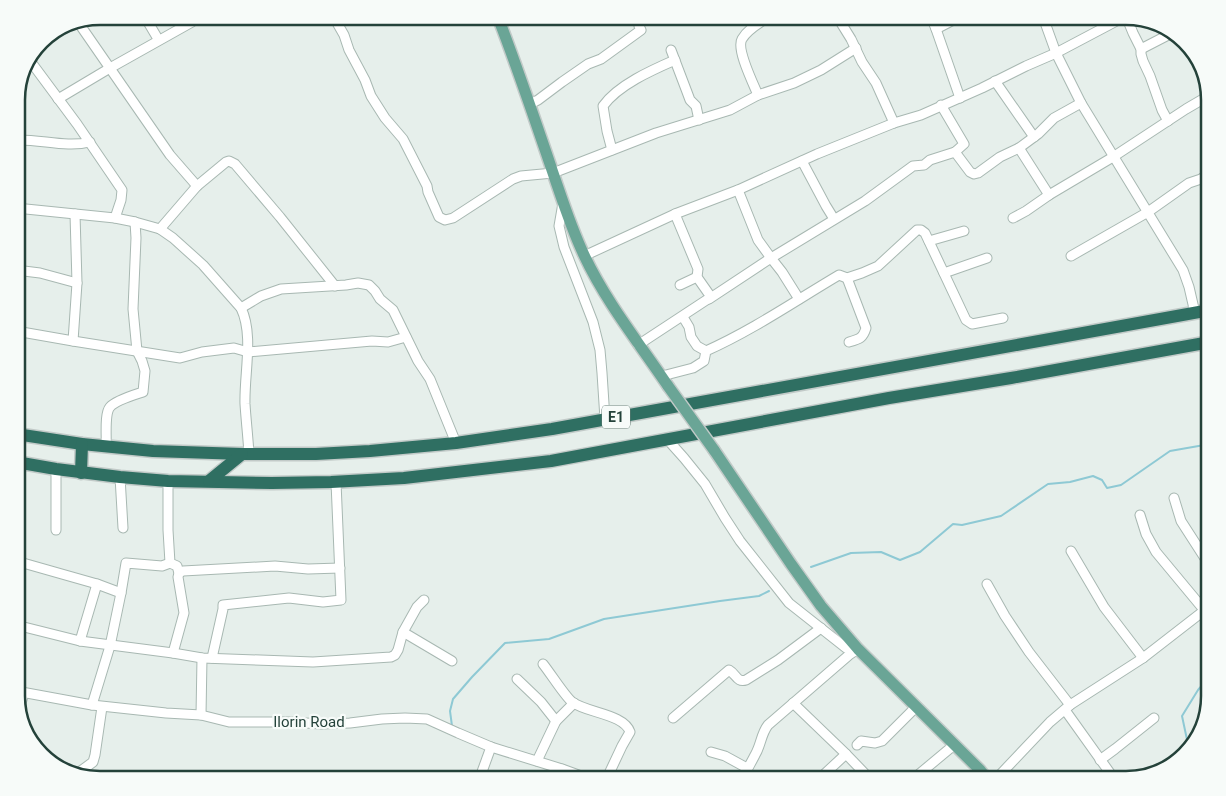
<svg xmlns="http://www.w3.org/2000/svg" width="1226" height="796" viewBox="0 0 1226 796" font-family="Roboto,sans-serif">
<style>
.lines{fill:none;stroke-linecap:round;stroke-linejoin:round}
.stream{stroke:#8ec9d4;stroke-width:2}
.minor-casing{stroke:#a8b8b2;stroke-width:11}
.major-casing{stroke:#c2cac8;stroke-width:14}
.highway-casing{stroke:#c2cac8;stroke-width:15}
.minor{stroke:#fff;stroke-width:9}
.major{stroke:#6aa596;stroke-width:11}
.highway{stroke:#2f6f62;stroke-width:12}
.major-bridge-casing{stroke:#c2cac8;stroke-width:14;stroke-linecap:butt}
.major-bridge{stroke:#6aa596;stroke-width:11}
.labels{text-anchor:middle;stroke-width:4.5;stroke-linejoin:round;paint-order:stroke}
.shield{fill:#f7fbf9;stroke:#637a73;stroke-width:1}
.shield-label{font-size:14px;font-weight:bold;fill:#24423a}
.street-label{font-size:15px;fill:#24423a;stroke:#f7fbf9}
.rim{fill:none;stroke:#24423a;stroke-width:2.5}
</style>
<rect width="100%" height="100%" fill="#e6efeb"/>
<g class="lines">
<g class="stream">
<polyline points="811,567 851,553 881,552 900,560 920,552 953,524 962,525 1001,516 1048,484 1070,482 1093,476 1102,480 1107,488 1121,485 1170,451 1210,444"/>
<polyline points="452,726 450,711 453,699 472,677 505,643 549,639 604,619 720,601 759,596 769,591"/>
<polyline points="1189,749 1182,716 1198,690 1210,676"/>
</g>
<defs>
<g id="minor">
<polyline points="931,17 936,29 960,98"/>
<polyline points="1043,17 1056,53 1081,103 1183,270 1189,287 1195,313"/>
<polyline points="838,18 851,39 862,62 876,83 894,123"/>
<polyline points="336,21 344,35 349,50 365,80 371,96 385,118 403,139 427,186 428,192 439,217 445,220 453,218 513,179 521,176 553,173 656,133 730,110 758,95 794,83 821,70 856,48"/>
<polyline points="78,22 170,155 197,186"/>
<polyline points="148,22 158,39"/>
<polyline points="936,29 959,17"/>
<polyline points="1141,49 1174,32"/>
<polyline points="671,50 687,92 690,100 696,106 699,120"/>
<polyline points="31,62 77,124 122,190 121,200 115,218"/>
<polyline points="995,81 1034,137"/>
<path d="M758,95C753,83 736,49 742,39C748,29 758,24 767,18"/>
<polyline points="58,99 110,68 192,22"/>
<polyline points="530,104 538,100 562,82 588,64 601,59 641,30 639,26 639,19"/>
<polyline points="941,105 964,144 955,152 970,172 974,174 978,173 1000,157 1019,148 1038,134 1054,118 1081,103"/>
<path d="M16,140C41,139 66,148 90,142"/>
<polyline points="1019,148 1049,195"/>
<path d="M612,150L607,131L603,106C618,85 652,70 675,60"/>
<polyline points="802,161 826,206 834,219"/>
<polyline points="738,190 758,240 771,258 782,272 799,299"/>
<polyline points="563,203 559,226 564,247 593,322 600,350 602,373 605,419"/>
<path d="M16,208L115,218L135,222L160,229L173,238L203,265L241,308C254,335 244,374 245,404C246,420 248,437 249,454"/>
<polyline points="1013,218 1026,211 1049,195 1113,157 1186,109 1210,95"/>
<polyline points="160,229 197,186 226,162 229,161 235,164 280,217 335,286"/>
<polyline points="929,241 964,231"/>
<polyline points="584,256 675,214 738,190 817,154 894,123 921,115 982,88 1026,66 1056,53 1126,16 1133,33 1141,49 1141,54 1143,61 1150,76 1162,110 1168,121"/>
<polyline points="1071,256 1148,212 1189,183 1201,179 1209,173 1210,166"/>
<polyline points="16,270 40,273 77,283"/>
<polyline points="944,273 987,258"/>
<path d="M847,278L866,328C863,338 860,339 849,342"/>
<polyline points="680,285 697,277"/>
<polyline points="709,299 771,258 865,201 913,166 924,165 930,160 955,152"/>
<polyline points="241,308 261,296 281,289 346,285 358,283 369,285 375,291 380,299 393,310 418,361 430,379 456,443"/>
<polyline points="683,317 689,327 691,337 697,346 706,351"/>
<polyline points="16,331 73,341 180,358 202,352 234,348 248,352 372,341 388,342 406,337"/>
<polyline points="73,341 77,283 75,214"/>
<polyline points="638,345 711,297 697,277 698,269 675,214"/>
<path d="M662,376L693,368L704,361L706,351C753,330 795,301 839,275L847,278L862,273L878,266L917,230H921L925,233L966,320L972,324L1003,318"/>
<polyline points="667,439 684,458 705,484 725,518 740,541 789,603 846,648 858,649"/>
<path d="M106,447C107,438 104,414 110,407C116,400 134,395 143,392L145,371L142,361L137,351L133,309L136,238L135,222"/>
<polyline points="56,469 56,530"/>
<polyline points="120,477 123,528"/>
<polyline points="168,481 168,530 170,563 177,566 179,573 178,577 184,613 173,653"/>
<polyline points="1174,498 1181,521 1210,566"/>
<polyline points="1140,515 1146,534 1156,552 1205,611"/>
<polyline points="1071,551 1104,607 1143,658"/>
<polyline points="16,561 97,584 121,593"/>
<polyline points="179,573 183,571 275,566 308,569 340,568"/>
<polyline points="987,584 1005,616 1029,652 1070,705"/>
<polyline points="16,625 80,641 173,653 202,658 313,662 391,657 395,655 398,650 403,632 417,607 424,600"/>
<polyline points="403,632 452,661"/>
<polyline points="80,641 97,584"/>
<polyline points="212,658 223,609 223,605 289,598 323,602 341,600 336,482"/>
<path d="M543,664C551,674 564,695 572,702C587,713 624,714 630,732L622,746L606,780"/>
<polyline points="517,679 541,702 556,721"/>
<polyline points="16,691 92,705 166,713 201,715 229,722 291,722 321,724 350,723 382,719 405,718 427,719 458,733 491,747 562,769 592,780"/>
<polyline points="793,703 846,754 871,780"/>
<polyline points="92,705 110,646 121,593 126,563 162,566 170,563"/>
<polyline points="19,710 24,693"/>
<polyline points="1065,710 1115,780"/>
<polyline points="201,715 202,658"/>
<path d="M673,718L729,670C736,674 737,683 746,680L778,660L821,628"/>
<polyline points="857,745 861,741 875,743 882,741 916,707"/>
<polyline points="711,752 725,756 747,768"/>
<polyline points="1100,760 1115,749 1154,718"/>
<polyline points="537,761 556,721 574,703"/>
<polyline points="78,773 93,762 95,755 102,707"/>
<polyline points="479,780 491,747"/>
<polyline points="557,780 562,769"/>
<path d="M742,780C746,771 751,763 755,755C761,745 761,734 768,725L849,655L858,649"/>
<polyline points="818,780 846,754"/>
<polyline points="912,780 954,745"/>
<polyline points="995,780 1050,722 1070,705 1143,658 1210,606"/>
</g>
<g id="major">
<path d="M499,20C518,69 535,120 552,170C562,199 571,228 584,255C606,302 639,343 668,386"/>
<polyline points="714,450 791,564 821,606 858,649 980,770 988,780"/>
</g>
<g id="highway">
<polyline points="16,434 82,444 153,451 242,454 316,454 370,451 456,443 552,429 1210,310"/>
<polyline points="16,462 56,469 120,477 168,481 272,483 331,482 404,478 551,461 889,398 1011,378 1210,342"/>
<polyline points="81,473 82,444"/>
<polyline points="209,481 242,454"/>
</g>
</defs>
<use href="#minor" class="minor-casing"/>
<use href="#major" class="major-casing"/>
<use href="#highway" class="highway-casing"/>
<use href="#minor" class="minor"/>
<use href="#major" class="major"/>
<use href="#highway" class="highway"/>
<defs>
<polyline id="major-bridge" points="668,386 714,450"/>
</defs>
<use href="#major-bridge" class="major-bridge-casing"/>
<use href="#major-bridge" class="major-bridge"/>
</g>
<g class="labels">
<rect class="shield" x="602" y="405.5" width="28" height="23" rx="4"/>
<g class="shield-label">
<text x="616" y="422">E1</text>
</g>
<g class="street-label">
<text x="309" y="727">Ilorin Road</text>
</g>
</g>
<path d="M0 0H1226V796H0ZM100 25H1126A75 75 0 0 1 1201 100V696A75 75 0 0 1 1126 771H100A75 75 0 0 1 25 696V100A75 75 0 0 1 100 25Z" fill="#f7fbf9" fill-rule="evenodd"/>
<path class="rim" d="M100 25H1126A75 75 0 0 1 1201 100V696A75 75 0 0 1 1126 771H100A75 75 0 0 1 25 696V100A75 75 0 0 1 100 25Z"/>
</svg>
